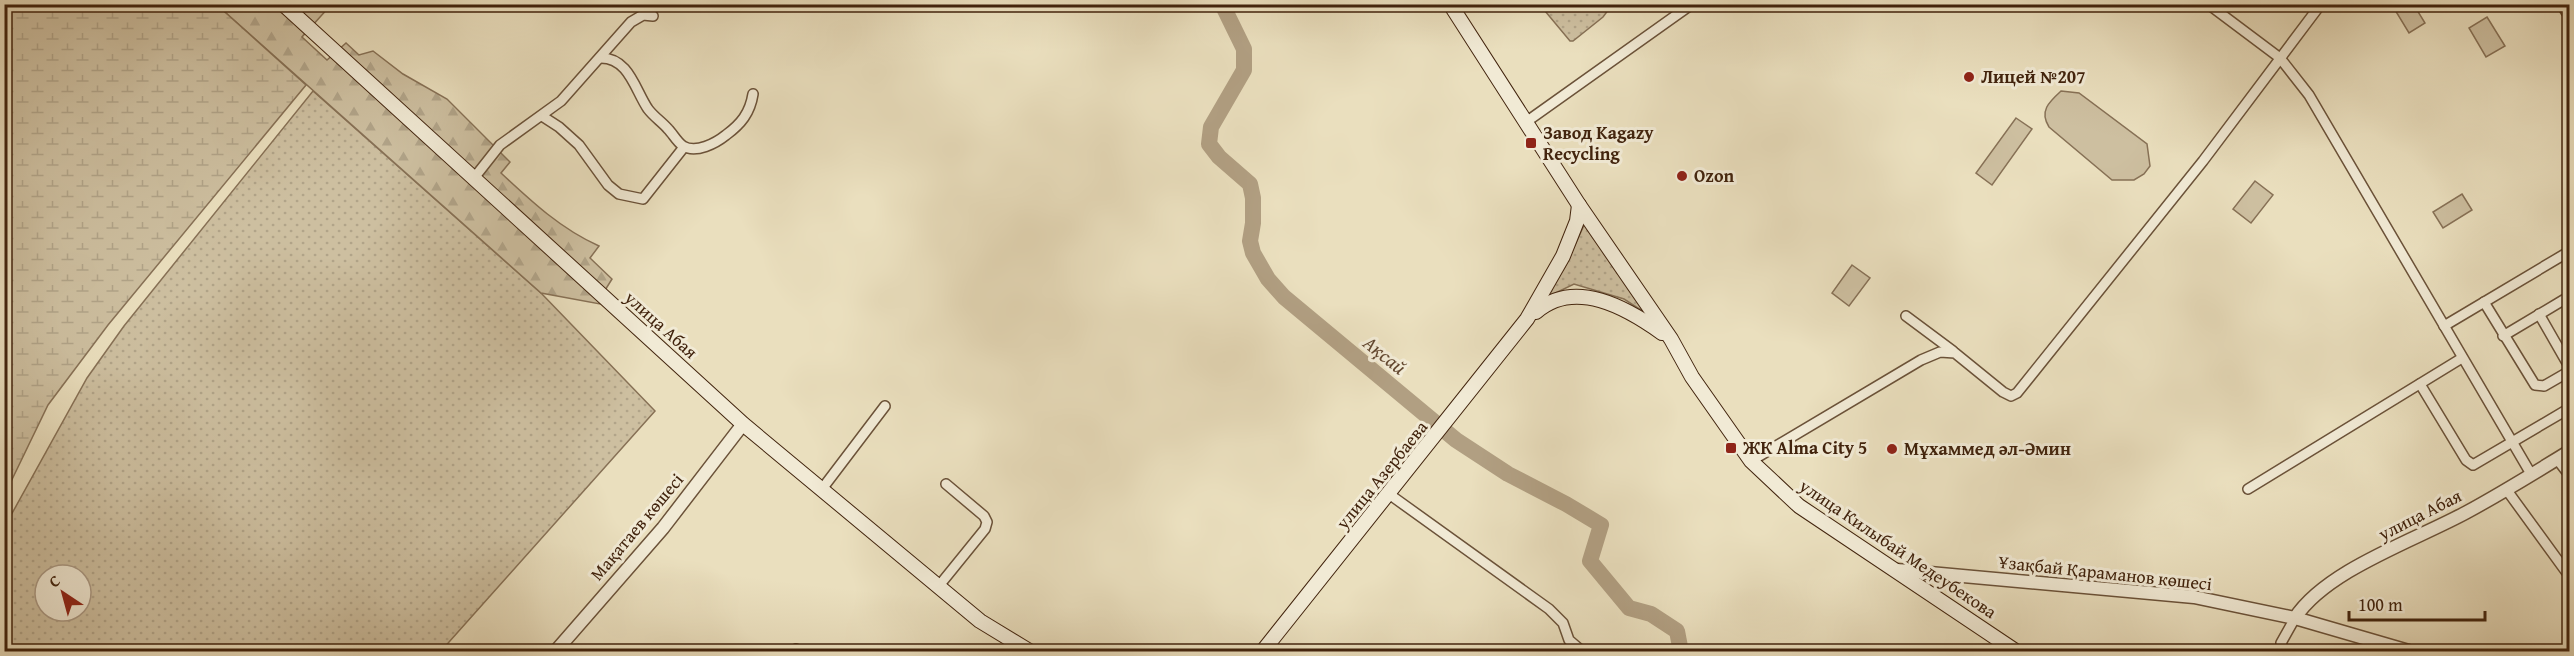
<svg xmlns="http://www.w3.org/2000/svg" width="2574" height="656" viewBox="0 0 2574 656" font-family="'Gentium Book Plus',serif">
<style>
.grass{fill:url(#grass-dots);stroke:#877156;stroke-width:1.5;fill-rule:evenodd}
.forest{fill:url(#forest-firs);stroke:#877156;stroke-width:1.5}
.wetland{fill:url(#wetland-marsh);stroke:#877156;stroke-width:1.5}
.garden{fill:#cdbfa0;stroke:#877156;stroke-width:1.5}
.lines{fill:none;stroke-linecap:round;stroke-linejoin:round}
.river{stroke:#b19f82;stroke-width:16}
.minor-casing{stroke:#6b5239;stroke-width:12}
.tertiary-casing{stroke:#6b5239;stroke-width:15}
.secondary-casing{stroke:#41230d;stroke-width:16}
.minor{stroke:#f1ead5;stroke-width:9}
.tertiary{stroke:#f1ead5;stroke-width:12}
.secondary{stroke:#f1ead5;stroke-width:14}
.poi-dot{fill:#8f2418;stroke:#f1ead5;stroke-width:2}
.labels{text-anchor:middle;stroke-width:6;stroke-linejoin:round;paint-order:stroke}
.poi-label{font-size:18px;font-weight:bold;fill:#41230d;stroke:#f1ead5;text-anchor:start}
.street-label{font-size:18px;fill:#41230d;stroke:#f1ead5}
.water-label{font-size:20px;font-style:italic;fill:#634830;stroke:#f1ead5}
</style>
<defs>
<pattern id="grass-dots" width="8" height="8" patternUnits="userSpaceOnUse" patternTransform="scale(1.5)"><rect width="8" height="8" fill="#cdbfa0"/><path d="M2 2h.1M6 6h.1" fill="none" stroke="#b1a489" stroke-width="1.8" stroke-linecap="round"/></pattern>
<pattern id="forest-firs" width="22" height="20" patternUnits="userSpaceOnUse" patternTransform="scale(1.5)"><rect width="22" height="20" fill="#cdbfa0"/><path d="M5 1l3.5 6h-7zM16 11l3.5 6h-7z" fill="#b1a489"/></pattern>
<pattern id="wetland-marsh" width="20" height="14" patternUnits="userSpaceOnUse" patternTransform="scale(1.5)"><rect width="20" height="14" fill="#cdbfa0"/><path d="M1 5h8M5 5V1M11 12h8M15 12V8" fill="none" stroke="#b1a489"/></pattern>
</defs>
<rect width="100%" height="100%" fill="#eadfbe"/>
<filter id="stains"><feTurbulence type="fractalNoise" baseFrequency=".00333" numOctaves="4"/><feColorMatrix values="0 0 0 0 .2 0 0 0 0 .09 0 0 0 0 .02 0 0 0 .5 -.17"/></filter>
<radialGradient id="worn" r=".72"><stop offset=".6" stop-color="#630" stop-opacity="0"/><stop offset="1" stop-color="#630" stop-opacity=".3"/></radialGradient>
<g class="grass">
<polygon points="1540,5 1612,5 1603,17 1573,41 1570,41"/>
<path d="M313,91L541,293L655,411L441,651L5,652V526L87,378L124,326ZM45,575H81V611H45Z"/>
<polygon points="1585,223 1650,316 1624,299 1574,284 1543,299 1565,267"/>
</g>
<path class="forest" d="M217,5H328L330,6L302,37L327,60L346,43L359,55L373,51L403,74L447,99L510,162L501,173C532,202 561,229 599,246L590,258L612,279L602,295L600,304L541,293Z"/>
<polygon class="wetland" points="5,4 217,5 306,85 108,325 48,405 5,494"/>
<g class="garden">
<polygon points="2392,5 2414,5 2425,23 2409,33"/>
<polygon points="2487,17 2505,46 2486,57 2469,28"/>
<path d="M2061,91L2079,93L2147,144L2150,166L2144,174L2134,180H2112L2049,127C2039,111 2049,102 2061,91Z"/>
<polygon points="2016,118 2032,129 1992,185 1976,173"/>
<polygon points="2255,181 2273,195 2251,223 2233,209"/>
<polygon points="2462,194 2472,210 2443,228 2433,212"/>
<polygon points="1852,265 1870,278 1849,306 1832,293"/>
</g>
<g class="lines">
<polyline class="river" points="1222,4 1244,49 1244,70 1211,127 1209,144 1219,157 1250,184 1253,198 1253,223 1250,241 1253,253 1268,279 1284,297 1456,440 1508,474 1566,504 1601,525 1590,561 1629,608 1651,614 1677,631 1681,652"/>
<defs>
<g id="minor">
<polyline points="2208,4 2280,58 2309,95 2531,474"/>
<polyline points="2561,4 2570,18"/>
<path d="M601,58C629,58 635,90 648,109C654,117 662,122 668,129C673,134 677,142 683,146C696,154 716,143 726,135C741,124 750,113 753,94"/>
<polyline points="542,116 559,127 579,145 608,185 619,194 643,199 684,147"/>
<polyline points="1526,122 1692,4"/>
<polyline points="474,178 500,145 561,101 631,22 643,15 653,16"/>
<polyline points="2484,302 2535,385 2544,386 2570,371"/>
<polyline points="2539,314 2570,368"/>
<polyline points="1906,316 1953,351"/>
<polyline points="2444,326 2570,251"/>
<polyline points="2503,336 2570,296"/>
<polyline points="2420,384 2466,460 2473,465 2570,408"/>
<polyline points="2557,459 2570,476"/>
<polyline points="1751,461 1921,360 1940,352 1955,353 2003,392 2011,396 2017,393 2203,161 2321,4"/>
<polyline points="822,489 885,406"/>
<polyline points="2248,489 2462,358"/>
<polyline points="2506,489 2570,577"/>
<polyline points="1389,494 1549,609 1563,623 1569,640 1583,652"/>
<polyline points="938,587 985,529 987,522 984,516 946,484"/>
<polyline points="794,652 796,649 799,652"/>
<polyline points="2285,652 2281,643 2295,618"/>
</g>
<g id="tertiary">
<polyline points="1897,570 2194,597 2295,618 2412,652"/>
<path d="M2295,618C2326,570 2416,540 2467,512C2502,493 2536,472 2570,451"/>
<polyline points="555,652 663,528 743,424"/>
</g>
<g id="secondary">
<polyline points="283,4 743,424 980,621 1031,652"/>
<polyline points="1450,4 1579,205 1671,339 1692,377 1751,461 1799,506 2017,652"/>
<path d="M1536,312C1575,278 1627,308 1662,333"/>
<polyline points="1262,652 1527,319 1563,256 1577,221 1579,205"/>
</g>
</defs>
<use href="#minor" class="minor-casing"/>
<use href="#tertiary" class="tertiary-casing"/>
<use href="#secondary" class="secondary-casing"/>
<use href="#minor" class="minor"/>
<use href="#tertiary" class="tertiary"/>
<use href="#secondary" class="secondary"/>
</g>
<g class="poi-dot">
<circle cx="1969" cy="77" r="6"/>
<rect x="1525" y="137" width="12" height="12" rx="3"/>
<circle cx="1682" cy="176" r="6"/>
<rect x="1725" y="442" width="12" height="12" rx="3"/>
<circle cx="1892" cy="449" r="6"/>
</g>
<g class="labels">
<g class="poi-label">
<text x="1981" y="83">Лицей №207</text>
<text x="1543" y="139">Завод Kagazy<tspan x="1543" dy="21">Recycling</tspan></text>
<text x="1694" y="182">Ozon</text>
<text x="1743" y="454">ЖК Alma City 5</text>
<text x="1904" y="455">Мұхаммед әл-Әмин</text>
</g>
<g class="street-label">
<text transform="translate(661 325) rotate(42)" y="6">улица Абая</text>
<text transform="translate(1382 475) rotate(-51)" y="6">улица Азербаева</text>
<text transform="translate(2420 515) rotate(-27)" y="6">улица Абая</text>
<text transform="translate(637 527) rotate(-50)" y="6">Мақатаев көшесі</text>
<text transform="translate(1898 549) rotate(34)" y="6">улица Килыбай Медеубекова</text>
<text transform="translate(2105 573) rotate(6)" y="6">Ұзақбай Қараманов көшесі</text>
</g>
<g class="water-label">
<text transform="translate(1385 355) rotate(39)" y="7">Ақсай</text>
</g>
</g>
<rect width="2574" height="656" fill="none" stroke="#eadfbe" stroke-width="24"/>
<rect x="6" y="6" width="2562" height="644" fill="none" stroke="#41230d" stroke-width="3"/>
<rect x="12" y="12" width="2550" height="632" fill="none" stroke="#41230d" stroke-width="1.5"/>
<g transform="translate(63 593) rotate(324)"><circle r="28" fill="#f1ead5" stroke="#ab9a85" stroke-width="1.5"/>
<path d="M0-4.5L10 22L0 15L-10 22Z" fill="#8f2418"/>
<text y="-9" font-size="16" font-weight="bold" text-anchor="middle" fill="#41230d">С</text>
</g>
<path d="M2349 611v9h136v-9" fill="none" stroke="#41230d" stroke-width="3"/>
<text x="2358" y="611" font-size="18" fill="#41230d" stroke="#f1ead5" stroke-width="4.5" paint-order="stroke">100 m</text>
<rect width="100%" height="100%" filter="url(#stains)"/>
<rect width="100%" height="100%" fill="url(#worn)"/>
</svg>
